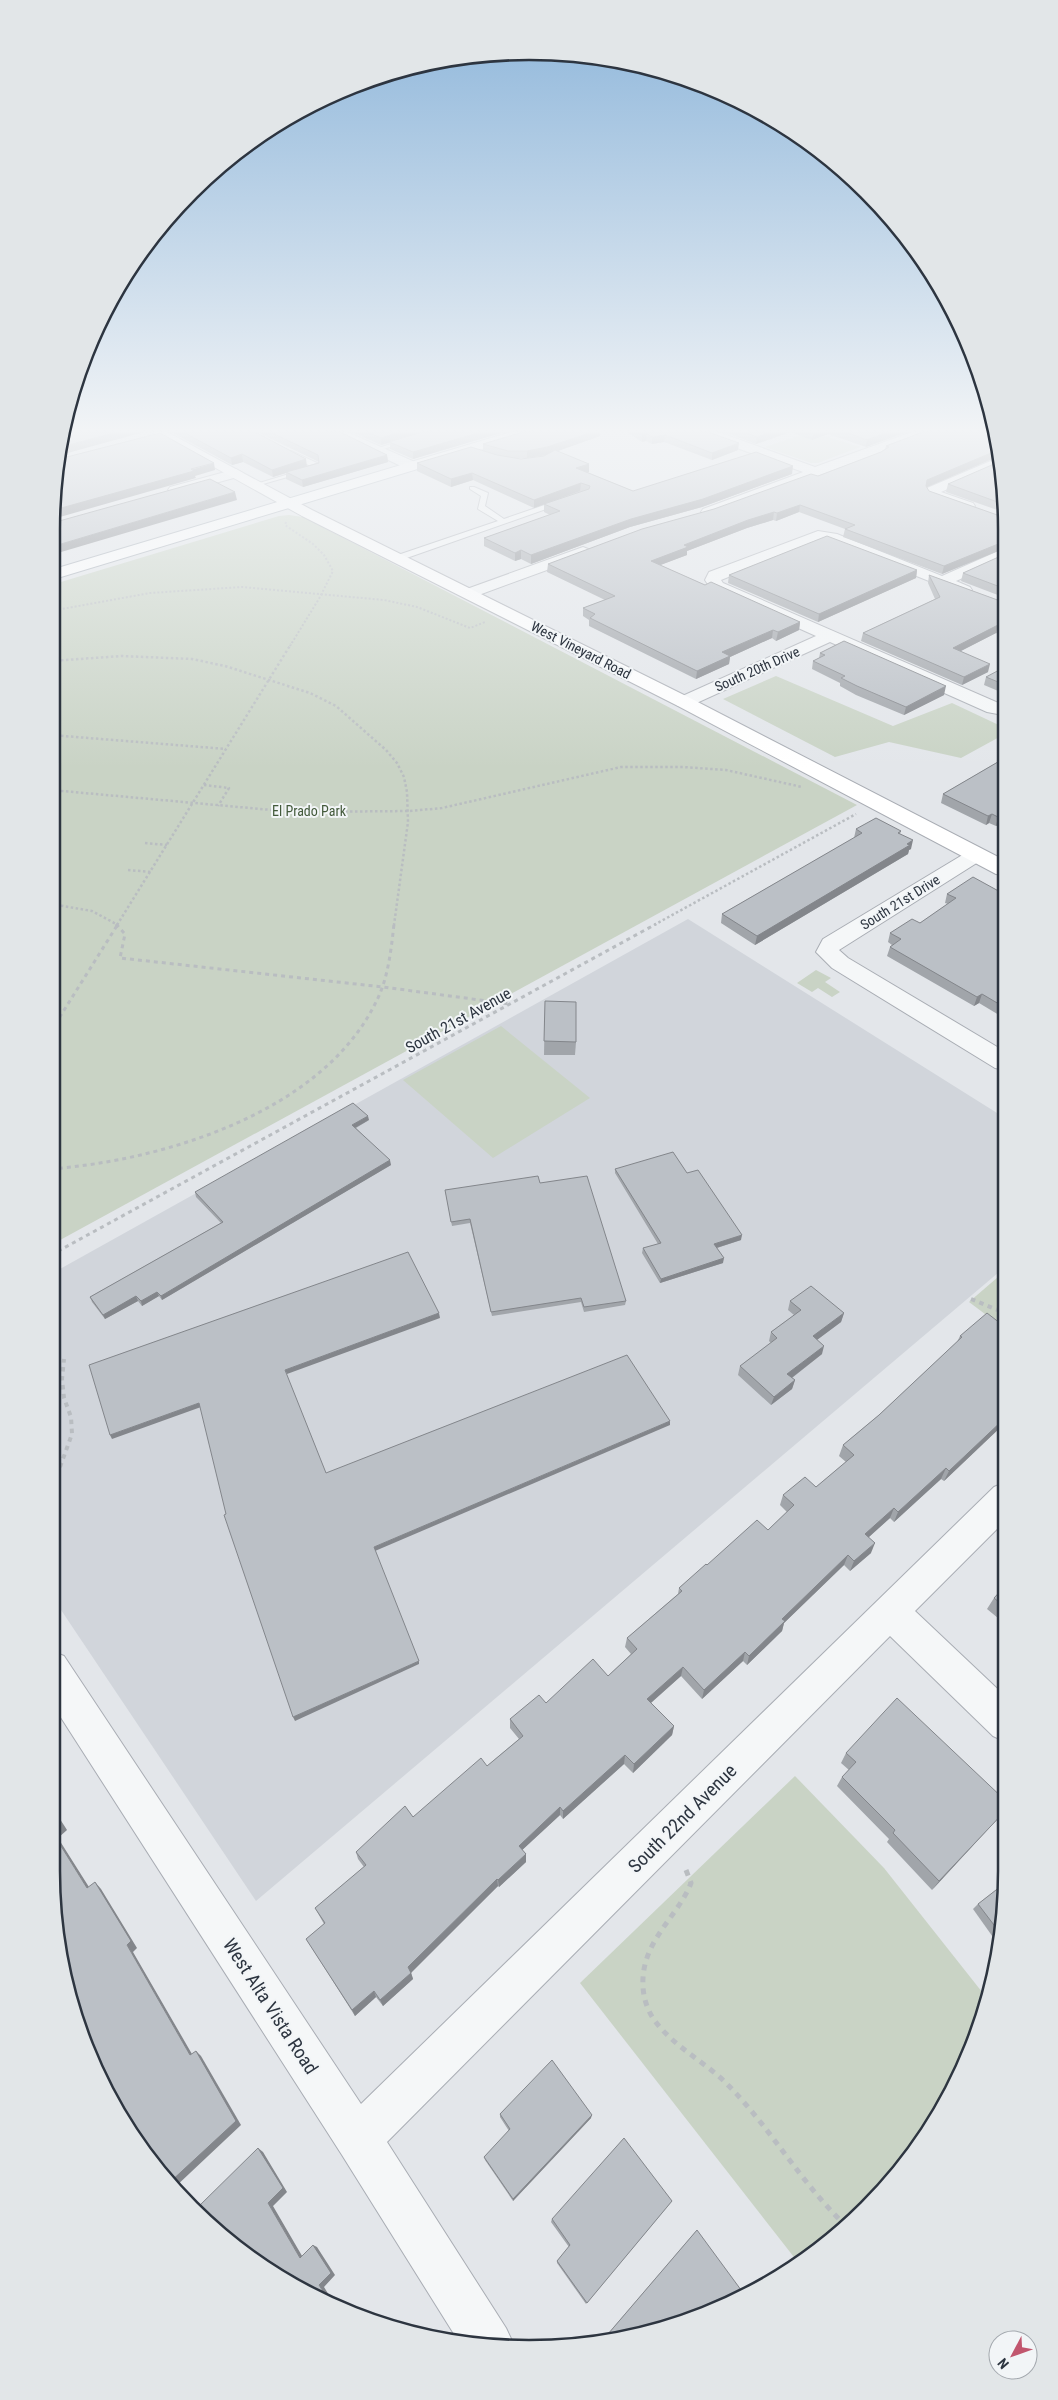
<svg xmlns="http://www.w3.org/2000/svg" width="1058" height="2400" viewBox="0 0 1058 2400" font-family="'Roboto Condensed',sans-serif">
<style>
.built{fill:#d1d5db}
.green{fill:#c9d3c5}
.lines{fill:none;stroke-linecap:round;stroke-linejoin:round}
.lane-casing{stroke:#a9adb4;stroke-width:2}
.street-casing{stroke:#a9adb4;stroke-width:2}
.secondary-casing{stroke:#a9adb4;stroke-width:2}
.primary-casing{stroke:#a3abb4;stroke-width:2}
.path-far4{stroke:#b9bdc1;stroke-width:2;stroke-dasharray:2 2;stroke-linecap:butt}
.path-far3{stroke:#b9bdc1;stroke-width:2.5;stroke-dasharray:2.5 2.5;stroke-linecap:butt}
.path-far2{stroke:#b9bdc1;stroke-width:3;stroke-dasharray:4 4;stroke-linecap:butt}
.path-far1{stroke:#b9bdc1;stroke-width:4;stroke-dasharray:4.5 4.5;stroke-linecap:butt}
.path{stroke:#b9bdc1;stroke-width:5;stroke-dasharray:6 6;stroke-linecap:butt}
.lane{fill:#f5f7f8;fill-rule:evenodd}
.street{fill:#f5f7f8;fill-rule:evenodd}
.secondary{fill:#fff;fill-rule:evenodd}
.primary{fill:#fff;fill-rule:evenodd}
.wall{fill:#a1a5aa;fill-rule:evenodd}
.shaded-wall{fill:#83868b}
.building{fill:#bbc0c6;stroke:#83868b}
.labels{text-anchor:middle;stroke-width:4;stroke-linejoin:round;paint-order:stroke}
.far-street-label{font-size:14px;fill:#2d3540;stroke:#f2f5f7}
.far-park-label{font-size:14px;fill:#435a3b;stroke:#f2f5f7}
.street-label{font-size:16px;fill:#2d3540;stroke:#f2f5f7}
.near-street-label{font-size:19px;fill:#2d3540;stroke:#f2f5f7}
.rim{fill:none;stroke:#2d3540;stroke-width:2.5}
</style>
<rect width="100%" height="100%" fill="#e3e6ea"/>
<polygon class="built" points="688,919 1005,1118 1005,1267 256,1901 51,1595 51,1274"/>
<g class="green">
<polygon points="809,432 812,432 860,447 818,463 811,463 765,447"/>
<polygon points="289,515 303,517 857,805 51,1245 51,585 279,516"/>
<polygon points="776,676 893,726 952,703 1003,727 1003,735 961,758 889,742 835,757 723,699"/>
<polygon points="816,970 831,978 825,982 840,992 832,997 818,988 812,992 797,983"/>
<polygon points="501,1026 590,1098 493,1158 403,1080"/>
<polygon points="1005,1271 1005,1329 969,1302"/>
<polygon points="795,1776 884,1868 986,1997 981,2025 943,2110 888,2186 797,2261 580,1983"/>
</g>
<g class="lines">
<defs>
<g id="lane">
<polygon points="423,432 429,432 429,435 377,451 372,450 423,434"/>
<polygon points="287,451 291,451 317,463 319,468 256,486 256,484 312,467 287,453"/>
<polygon points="470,487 474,487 488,493 485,506 504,519 559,500 566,502 401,560 395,560 395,556 498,521 478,509 481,496 470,489"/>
</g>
<g id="street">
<polygon points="330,432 347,432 417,463 419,466 417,469 407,469"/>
<polygon points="700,432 718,432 815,467 912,432 930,432 929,435 708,516 703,515 701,512 703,509 803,472 701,435"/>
<polygon points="1000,457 1002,465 941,492 973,503 975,506 973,509 963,509 928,497 926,494 927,488"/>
<polygon points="236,469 243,473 241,476 175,494 168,490 170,487"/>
<polygon points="818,531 837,534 942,576 1003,549 1003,560 956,581 970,587 972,590 970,593 964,595 829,541 819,540 721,580 723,583 1003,705 1003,715 987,712 830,642 690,706 678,706 675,702 678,698 816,636 711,589 705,580 709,572"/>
<polygon points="583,547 588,549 591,552 588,555 476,596 464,596 462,593 464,590"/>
<polygon points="976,849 983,851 986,855 983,859 839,950 848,958 1004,1051 1004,1070 995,1068 832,968 816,952 823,939 969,851"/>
<polygon points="1006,1482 1006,1520 915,1611 1006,1697 1006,1742 993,1736 890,1636 387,2142 506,2328 514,2345 513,2347 459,2342 342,2155 51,1702 51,1651 64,1656 361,2104 994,1487"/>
</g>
<polygon id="secondary" points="151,432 167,432 312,510 690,698 1004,860 1004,875 996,874 678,706 302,516"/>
<polygon id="primary" points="511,432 531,432 530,435 51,580 51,570"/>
</defs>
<use href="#lane" class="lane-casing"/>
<use href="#street" class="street-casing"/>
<use href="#secondary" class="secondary-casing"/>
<use href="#primary" class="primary-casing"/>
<g class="path-far4">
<polyline points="286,522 285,525 313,544 324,555 333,571 320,597 290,646"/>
<polyline points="51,611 150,593 242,587 384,600 417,607 470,628 485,622"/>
</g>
<g class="path-far3">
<polyline points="51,661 122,656 192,659 225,666 310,693 336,706 386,750 397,763 404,777 407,792 408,822 394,925"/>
<polyline points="51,735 226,749"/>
<polyline points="204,785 229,788 218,806"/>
<polyline points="51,790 294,812 410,811 442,808 621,767 683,767 726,770 802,787"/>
<polyline points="145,843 167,845"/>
<polyline points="128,870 151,872"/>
<polyline points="51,904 92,911 118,925"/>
<polyline points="117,925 291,644"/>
<polyline points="654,925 856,814"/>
</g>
<g class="path-far2">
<polyline points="116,924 125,934 120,958 383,987 510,1004"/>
<polyline points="51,1031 118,924"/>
<path d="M51,1169C164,1160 320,1113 375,1004C388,980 391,951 394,924"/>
<polyline points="51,1255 656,924"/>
</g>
<g class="path-far1">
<polyline points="971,1299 1005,1313"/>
<polyline points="60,1467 72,1434 71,1417 64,1398 62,1379 64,1359"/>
</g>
<path class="path" d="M686,1870L691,1883L689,1888C674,1919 645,1941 643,1978C642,1993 646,2009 655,2021C675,2048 706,2062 729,2086C771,2129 800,2181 843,2223"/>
<use href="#lane" class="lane"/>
<use href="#street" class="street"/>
<use href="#secondary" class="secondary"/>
<use href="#primary" class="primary"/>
</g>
<g class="wall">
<polygon points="171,432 255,432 307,466 319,462 257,432 340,432 387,455 388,462 303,487 286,479 286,473 273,477 243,462 232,465"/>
<polygon points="352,432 504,432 413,459 390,449 390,443 381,445"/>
<polygon points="627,432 708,432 738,450 712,460 664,442 652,444 646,441 642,442"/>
<polygon points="724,432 907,432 866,447 828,434 812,440 790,432 756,444"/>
<path d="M600,436L557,451L589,464V472H587L633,491L792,474L702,507L630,527L531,564L521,559L515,561L484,546V538L550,515L544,512V504L581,491L534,508L473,480L451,487L417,471V463L483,451V444ZM547,455L544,456L521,459L515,458H527Z"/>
<polygon points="886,446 999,456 926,487 929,491 1003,517 1003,549 942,574 843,537 845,529 799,512 776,521 773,520 747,528 687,551 687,555 660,565 705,585 800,622 799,630 776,641 772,638 730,657 729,664 696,679 589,626 589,620 583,616 583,608 605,600 547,572 548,564 818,476 881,452 885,449"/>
<polygon points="1003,466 1003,512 946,492 948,484"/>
<polygon points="1003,555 1003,597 961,581 963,573"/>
<polygon points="917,570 916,578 818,622 728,583 729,575"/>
<polygon points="929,575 1003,602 1003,636 996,633 961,651 988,672 962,685 861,641 863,633 935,599 928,583"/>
<polygon points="820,653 944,695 904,715 856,695 840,686 840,683 812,669 813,661 819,658"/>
<polygon points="1003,668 1003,693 984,685 986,677"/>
<polygon points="1003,759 1004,824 1001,823 996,826 989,823 986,825 941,803 943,794"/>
<polygon points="856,829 901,831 900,834 911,849 909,850 908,854 755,945 721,923 722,914 854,838"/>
<polygon points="947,894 1004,894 1004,1018 979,1003 974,1006 887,956 890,947 892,945 888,942 890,933 920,923 948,904 945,903"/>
<polygon points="545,1001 576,1042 575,1055 544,1055"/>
<polygon points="369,1120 356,1128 391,1165 162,1300 159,1296 142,1306 138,1301 105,1319 92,1302 90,1297 221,1223 196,1197 195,1192"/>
<polygon points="615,1169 741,1240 717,1248 723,1263 660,1283 642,1253 643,1248 658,1244 615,1173"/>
<polygon points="540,1183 626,1301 625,1305 584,1312 581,1302 492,1316 470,1223 452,1226 445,1190"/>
<polygon points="790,1301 844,1313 841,1322 817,1340 822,1354 792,1378 795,1380 792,1389 771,1405 738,1375 740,1366 771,1343 769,1341 771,1332 794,1315 788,1310"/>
<polygon points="1005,1327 1005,1423 944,1481 941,1479 894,1522 890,1518 869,1537 871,1553 850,1571 844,1565 784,1623 782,1631 747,1665 743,1661 702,1699 681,1676 651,1703 674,1726 672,1735 633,1773 624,1764 563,1819 560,1815 522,1850 526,1854 526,1862 499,1887 498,1886 411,1972 413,1979 383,2006 376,1997 355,2016 310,1945 306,1939 324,1924 315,1908 364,1867 358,1859 356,1852 413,1817 487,1766 519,1739 510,1728 510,1719 546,1703 608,1676 631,1654 625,1647 627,1638 678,1594 679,1588 707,1565 768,1530 787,1512 780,1505 783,1495 816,1487 846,1462 839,1456 843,1445 879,1415 957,1342 960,1336"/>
<polygon points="1006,1585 1006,1638 999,1631 1004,1623 987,1609 994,1598"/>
<polygon points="846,1753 1002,1814 932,1890 887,1842 889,1839 837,1786 842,1777 849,1770 841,1763"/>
<polygon points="1005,1883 995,1940 973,1909 978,1904"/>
<polygon points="500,2114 591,2118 513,2201 485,2160 484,2157 509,2131 500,2117"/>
<polygon points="672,2201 586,2304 557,2263 557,2261 569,2247 551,2222 552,2219"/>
<polygon points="697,2230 622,2340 611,2341 607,2335"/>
</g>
<g class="shaded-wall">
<polygon points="117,432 144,432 64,454 65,446"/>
<polygon points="400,432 422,432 381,445 381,438"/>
<polygon points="481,432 504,432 413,459 413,452"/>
<polygon points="593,432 600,432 600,436 547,455 527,458 527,451"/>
<polygon points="771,432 790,432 756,444 757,437"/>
<polygon points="815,432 829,432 828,434 812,440 813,433"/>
<polygon points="888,432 907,432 866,447 867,440"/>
<polygon points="642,434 647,434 646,441 642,442"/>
<polygon points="665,435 664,442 652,444 652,437"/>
<polygon points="739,443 738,450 712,460 712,453"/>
<polygon points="998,450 999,456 925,488 927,480"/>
<polygon points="242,454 243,462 232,465 231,458"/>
<polygon points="387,455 388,462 303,487 302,480"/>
<polygon points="306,459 307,467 286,472 286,473 273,477 272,470"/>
<polygon points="214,463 215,470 195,476 196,478 53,519 54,510"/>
<polygon points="589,464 589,472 576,476 576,468"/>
<polygon points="793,466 792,474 702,507 630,527 531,564 531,555 631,519"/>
<polygon points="472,473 473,480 451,487 451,479"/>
<polygon points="581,483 580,491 534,508 534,500"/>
<polygon points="235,492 237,500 51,555 51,547"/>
<polygon points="800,505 799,512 776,521 777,513"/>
<polygon points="774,512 773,520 747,528 687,551 687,555 650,569 651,561 684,545 748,520"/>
<polygon points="1003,542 1003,549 942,574 944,566"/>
<polygon points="521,550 521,559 515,561 515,553"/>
<polygon points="917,570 916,578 818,622 819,614"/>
<polygon points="800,622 799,630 776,641 778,632"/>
<polygon points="998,625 996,633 951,656 953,648"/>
<polygon points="773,630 772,638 730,657 729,664 696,679 697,671 722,652"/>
<polygon points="990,664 988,672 962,685 964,677"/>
<polygon points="946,686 944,695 904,715 906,707"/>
<polygon points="992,814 989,823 986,825 988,816"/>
<polygon points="1004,814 1001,823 996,826 998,817"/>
<polygon points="913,840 911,849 909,850 908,854 755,945 757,936"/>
<polygon points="982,994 979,1003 974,1006 977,997"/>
<polygon points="368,1116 369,1120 353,1129 352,1125"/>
<polygon points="390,1160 391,1165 162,1300 161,1296"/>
<polygon points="742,1235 741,1240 713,1249 714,1244"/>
<polygon points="724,1258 723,1263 660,1283 661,1279"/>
<polygon points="157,1292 159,1296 142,1306 141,1301"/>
<polygon points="136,1296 138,1301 105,1319 103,1315"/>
<polygon points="439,1313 440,1318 287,1374 285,1370"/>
<polygon points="844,1313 841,1322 810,1345 813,1336"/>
<polygon points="824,1346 822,1354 785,1383 787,1374"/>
<polygon points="795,1380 792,1389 771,1405 774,1397"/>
<polygon points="199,1403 201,1407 112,1439 110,1435"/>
<polygon points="1005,1418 1005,1423 944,1481 949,1471"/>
<polygon points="670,1421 670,1425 375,1551 374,1547"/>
<polygon points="946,1468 941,1479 894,1522 898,1512"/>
<polygon points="894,1508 890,1518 861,1544 865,1534"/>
<polygon points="875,1543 871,1553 850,1571 854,1561"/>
<polygon points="848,1555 844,1565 784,1623 782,1631 747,1665 749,1656 782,1619"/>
<polygon points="745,1652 743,1661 702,1699 704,1690"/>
<polygon points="419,1661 419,1664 295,1721 293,1717"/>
<polygon points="683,1667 681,1676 645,1708 647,1699"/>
<polygon points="674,1726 672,1735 633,1773 634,1764"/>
<polygon points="625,1755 624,1764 563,1819 563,1811"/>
<polygon points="51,1805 67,1830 58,1838 94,1895 87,1888 51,1830"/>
<polygon points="560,1807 560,1815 519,1853 519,1846"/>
<polygon points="1007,1809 1002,1814 932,1890 939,1881"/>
<polygon points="526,1854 526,1862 499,1887 498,1880"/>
<polygon points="497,1879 498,1886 410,1974 408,1967"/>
<polygon points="95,1882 101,1889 137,1948 133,1952 196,2061 190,2055 127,1945"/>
<polygon points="411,1973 413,1979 383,2006 380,2000"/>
<polygon points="374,1991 376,1997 355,2016 352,2010"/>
<polygon points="196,2051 201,2056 241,2125 173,2189 168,2184"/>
<polygon points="592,2115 591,2118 513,2201 513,2199"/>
<polygon points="258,2148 263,2152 287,2192 273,2206 305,2261 300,2258 268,2203"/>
<polygon points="313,2245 317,2247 335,2275 324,2287 332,2300 328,2299 319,2285"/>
</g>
<g class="building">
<polygon points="67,432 117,432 65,446"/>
<polygon points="183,432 255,432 306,459 272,470 242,454 231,458"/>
<polygon points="270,432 340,432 387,455 302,480 286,472 319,463 318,455"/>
<polygon points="367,432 400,432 381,438"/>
<polygon points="422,432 481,432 413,452 389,442"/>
<polygon points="523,432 593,432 547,447 527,451 508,451 483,444"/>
<polygon points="639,432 708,432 739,443 712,453 665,435 652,437 647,434 642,434"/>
<polygon points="744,432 771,432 757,437"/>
<polygon points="845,432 888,432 867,440"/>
<polygon points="923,432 992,432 998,450 927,480 926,486 929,491 1003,517 1003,542 944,566 845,529 855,525 800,505 777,513 774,512 748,520 684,545 688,547 651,561 705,585 711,582 800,622 778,632 773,630 722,652 730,656 697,671 590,618 595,614 583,608 615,596 548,564 642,529 714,509 811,474 818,476 881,452 889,447 886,446"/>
<polygon points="160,433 214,463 191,469 194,471 54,510 63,458"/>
<polygon points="471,447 497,455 521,459 544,456 555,450 589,464 576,468 633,491 756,452 793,466 703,499 631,519 531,555 521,550 515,553 484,538 560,511 544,504 589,489 590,486 581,483 534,500 472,473 451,479 417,463"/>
<polygon points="1001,461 1003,466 1003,504 948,484"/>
<polygon points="210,479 235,492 51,547 51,529 52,523"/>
<polygon points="827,536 917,570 819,614 729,575"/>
<polygon points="1003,555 1003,588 963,573"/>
<polygon points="929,575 1003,602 1003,626 998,625 953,648 990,664 964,677 863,633 940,597"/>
<polygon points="844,641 946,686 906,707 857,686 841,678 845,676 813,661 825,655 820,653"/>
<polygon points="1003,668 1003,684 986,677"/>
<polygon points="1003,759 1004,814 998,817 992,814 988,816 943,794"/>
<polygon points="876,818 901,831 898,833 913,840 907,844 910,845 757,936 722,914 862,833 856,829"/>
<polygon points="973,877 1004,894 1004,1007 982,994 977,997 890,947 901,939 890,933 912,919 920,923 956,898 947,894"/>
<polygon points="545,1001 576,1002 576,1042 544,1041"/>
<polygon points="353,1103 368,1116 352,1125 390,1160 161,1296 157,1292 141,1301 136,1296 103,1315 90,1297 223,1222 195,1192"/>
<polygon points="673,1152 687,1173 698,1170 742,1235 714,1244 724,1258 661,1279 643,1248 661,1243 615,1169"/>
<polygon points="538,1176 540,1183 587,1176 626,1301 584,1307 581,1298 491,1312 470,1219 451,1222 445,1190"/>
<polygon points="408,1252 439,1313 285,1370 326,1473 627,1355 670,1421 374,1547 419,1661 293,1717 224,1515 226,1514 199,1403 110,1435 89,1365"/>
<polygon points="811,1286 844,1313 813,1336 824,1346 787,1374 795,1380 774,1397 740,1366 777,1338 771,1332 801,1310 790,1301"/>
<polygon points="987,1313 1005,1327 1005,1418 949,1471 946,1468 898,1512 894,1508 865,1534 875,1543 854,1561 848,1555 782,1619 785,1621 749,1656 745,1652 704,1690 683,1667 647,1699 674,1726 634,1764 625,1755 563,1811 560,1807 519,1846 526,1854 498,1880 497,1879 408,1967 411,1973 380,2000 374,1991 352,2010 306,1939 325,1923 315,1908 366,1865 356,1852 405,1806 413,1817 481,1758 487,1766 523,1736 510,1719 539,1695 546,1703 593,1659 608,1676 637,1649 627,1638 682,1591 679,1588 706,1564 707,1565 757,1520 768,1530 794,1505 783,1495 805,1477 816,1487 854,1455 843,1445 879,1415 962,1337 960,1336"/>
<polygon points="1006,1585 1006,1608 994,1598"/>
<polygon points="897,1698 1007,1802 1007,1809 939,1881 893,1833 895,1830 842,1777 856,1762 846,1753"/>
<polygon points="51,1808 60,1822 51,1829"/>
<polygon points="51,1830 87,1888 95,1882 131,1941 127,1945 190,2055 196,2051 236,2121 168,2184 115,2110 77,2025 51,1871"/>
<polygon points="1005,1883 997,1929 978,1904"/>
<polygon points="552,2060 592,2115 513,2199 484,2157 510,2129 500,2114"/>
<polygon points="624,2138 672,2201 587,2303 557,2261 570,2245 552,2219"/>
<polygon points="258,2148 283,2188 268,2203 300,2258 313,2245 331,2273 319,2285 328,2299 290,2285 197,2208"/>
<polygon points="697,2230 744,2294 622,2340 613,2341 608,2334"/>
</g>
<linearGradient id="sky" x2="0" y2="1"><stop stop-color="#8cb5da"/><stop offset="0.56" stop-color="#f2f4f6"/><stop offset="1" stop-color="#f2f4f6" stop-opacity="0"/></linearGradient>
<rect width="1058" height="768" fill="url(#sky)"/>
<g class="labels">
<g class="far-street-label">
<text transform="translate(581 650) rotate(27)" y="5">West Vineyard Road</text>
<text transform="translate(757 669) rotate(-24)" y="5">South 20th Drive</text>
<text transform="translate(900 902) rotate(-32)" y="5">South 21st Drive</text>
</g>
<g class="far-park-label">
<text x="309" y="816">El Prado Park</text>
</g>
<g class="street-label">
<text transform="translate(458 1020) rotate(-29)" y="6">South 21st Avenue</text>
</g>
<g class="near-street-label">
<text transform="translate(682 1818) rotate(-45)" y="7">South 22nd Avenue</text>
<text transform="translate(271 2006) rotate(57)" y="7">West Alta Vista Road</text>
</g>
</g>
<path d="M0 0H1058V2400H0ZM529 60H529A469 469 0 0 1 998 529V1871A469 469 0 0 1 529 2340H529A469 469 0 0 1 60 1871V529A469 469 0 0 1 529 60Z" fill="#e2e6e8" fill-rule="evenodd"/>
<path class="rim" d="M529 60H529A469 469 0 0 1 998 529V1871A469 469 0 0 1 529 2340H529A469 469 0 0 1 60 1871V529A469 469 0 0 1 529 60Z"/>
<g transform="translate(1013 2355) rotate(229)"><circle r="24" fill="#f2f5f7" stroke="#a3a8ae"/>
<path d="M0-4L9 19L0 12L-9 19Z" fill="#c1566e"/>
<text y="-8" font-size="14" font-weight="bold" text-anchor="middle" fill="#2d3540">N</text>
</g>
</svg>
